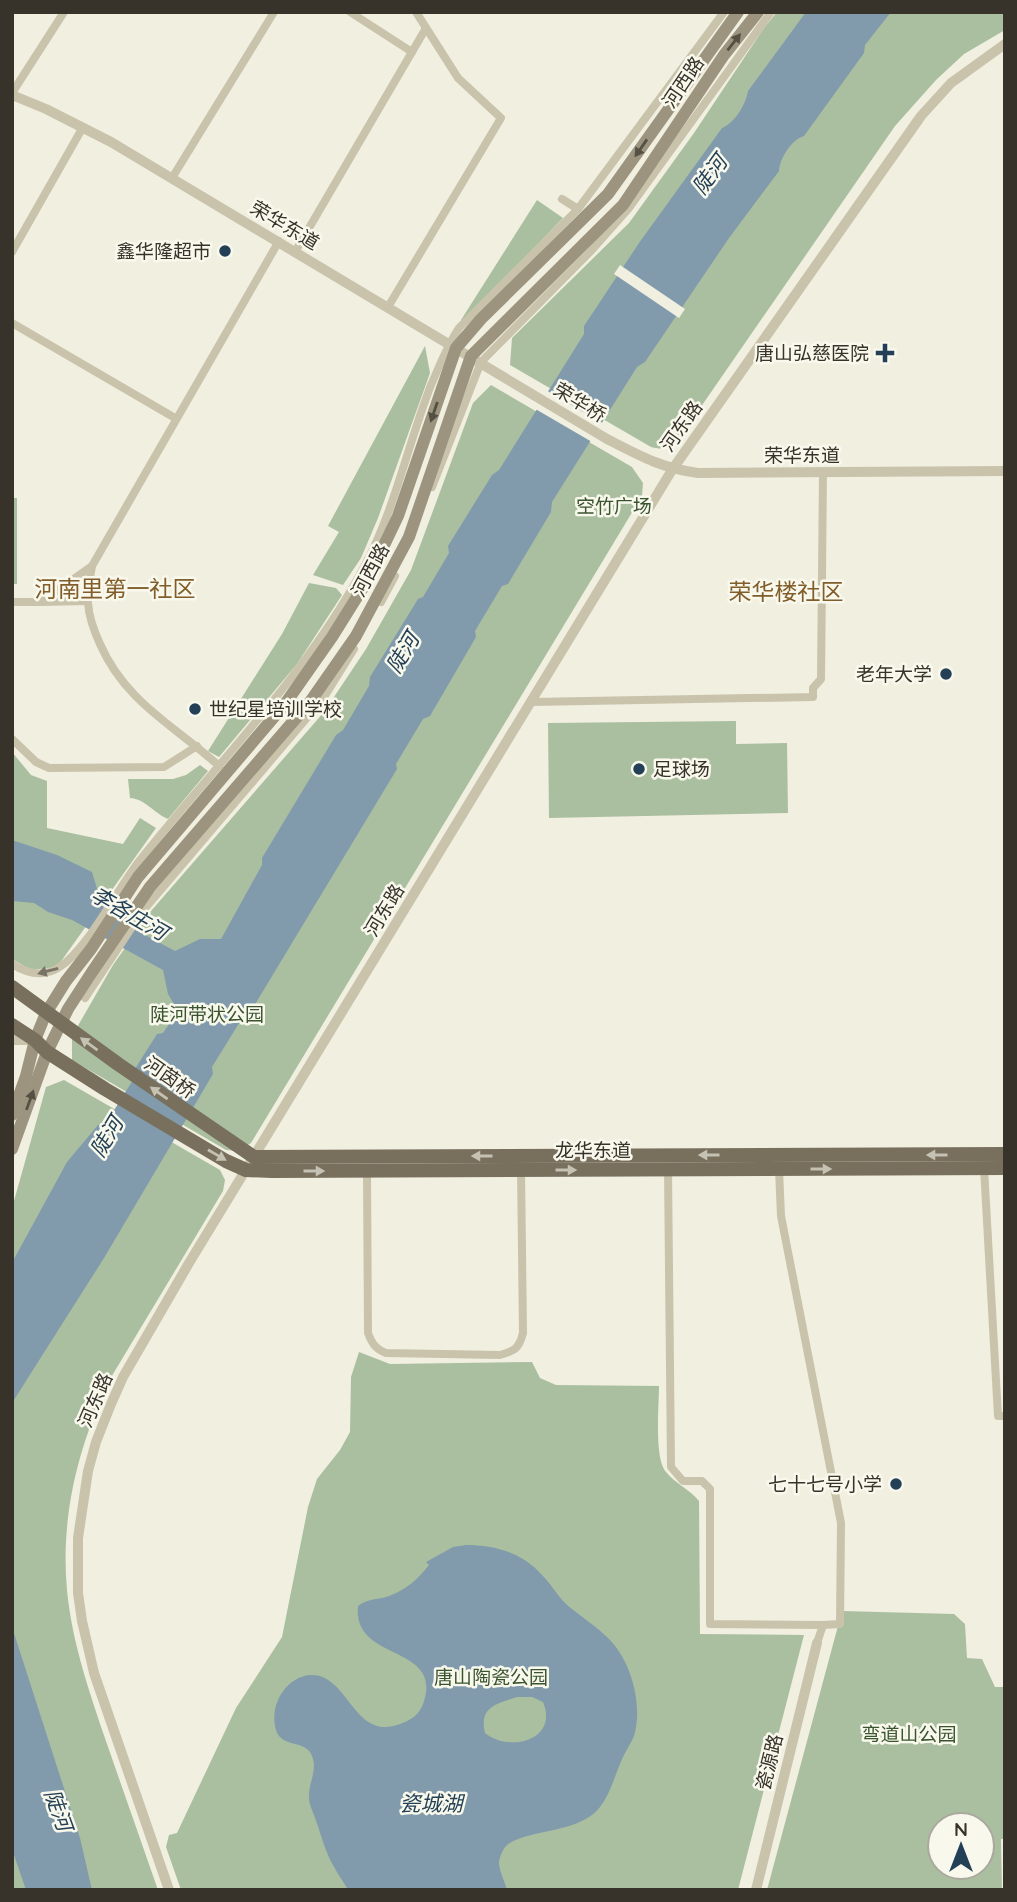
<svg xmlns="http://www.w3.org/2000/svg" width="1017" height="1902" viewBox="0 0 1017 1902" font-family="Quicksand,'Noto Sans SC',sans-serif">
<style>
.green{fill:#aabfa0;fill-rule:evenodd}
.water{fill:#819bac;fill-rule:evenodd}
.pier{fill:#f1efe0}
.lines{fill:none;stroke-linecap:round;stroke-linejoin:round}
.minor{stroke:#c9c3ac;stroke-width:8}
.tertiary{stroke:#c9c3ac;stroke-width:10}
.secondary{stroke:#9c947e;stroke-width:12}
.primary{stroke:#786f5d;stroke-width:14}
.oneway{fill:#555044}
.oneway2{fill:#797465}
.oneway3{fill:#c5c1b3}
.poi-dot{fill:#234056;stroke:#f9f8ec;stroke-width:2.5}
.labels{text-anchor:middle;stroke-width:5;stroke-linejoin:round;paint-order:stroke}
.street-label{font-size:19px;fill:#37332b;stroke:#f9f8ec}
.poi-label{font-size:19px;fill:#37332b;stroke:#f9f8ec;text-anchor:end}
.park-label{font-size:19px;fill:#3a5430;stroke:#f9f8ec}
.water-label{font-size:21px;font-style:italic;fill:#234056;stroke:#f9f8ec}
.quarter-label{font-size:23px;fill:#805d2a;stroke:#f9f8ec}
</style>
<rect width="100%" height="100%" fill="#f1efe0"/>
<g class="green">
<path d="M777,12H1005V30L964,54L936,80L895,126L678,440C669,449 663,450 651,447L510,365L512,338L629,223L694,133L764,28Z"/>
<polygon points="537,200 563,218 463,322 461,320"/>
<polygon points="425,346 430,373 378,518 361,558 343,585 313,575 339,532 328,526"/>
<polygon points="491,385 632,467 643,483 642,496 251,1143 238,1151 226,1150 72,1060 72,1036 113,965 151,911 324,712 366,649 411,570 473,403"/>
<rect x="12" y="498" width="5" height="86"/>
<polygon points="309,583 336,588 342,595 297,664 219,757 208,751 282,634"/>
<polygon points="736,721 736,744 787,743 788,813 549,818 548,723"/>
<polygon points="12,752 31,775 47,781 47,828 123,844 140,818 156,828 57,967 31,970 12,959"/>
<path d="M200,765L208,771L168,819C154,813 145,799 130,798L128,779H173L186,775Z"/>
<path d="M64,1080L220,1170L225,1180L223,1191L113,1374C79,1441 60,1516 67,1590C72,1643 90,1694 107,1744C124,1793 141,1841 158,1890H12V1208L46,1087Z"/>
<path d="M359,1352L390,1364L532,1362L540,1378L556,1385L659,1386C659,1406 654,1458 666,1472C676,1484 689,1489 699,1501L700,1634L804,1635L738,1890H181L166,1847L169,1835L177,1833L236,1708L282,1637L308,1507L317,1479L340,1450L350,1432L351,1377Z"/>
<path d="M842,1611L954,1614L965,1624L967,1658L982,1659L995,1687H1005V1839H1001L1002,1890H767ZM940,1825H982V1867H940Z"/>
</g>
<g class="water">
<path d="M806,12H891L865,45L864,53L804,136C791,140 780,158 779,171L729,238L645,362L637,367L552,502L551,512L508,584L502,586L475,631L476,637L430,716L423,719L396,764L397,769L254,1006L246,1012L212,1067L213,1074L104,1258L12,1403V1272L14,1259L67,1162L98,1125L106,1123L133,1080V1072L157,1034L163,1033L178,1011L168,994L163,970L72,920L48,912L34,903L12,901V840L57,855L92,872L98,892L134,929L175,951L200,939H221L262,865V858L336,735L343,730L369,686L370,677L418,599L423,597L449,553L448,546L492,475L499,470L584,334V326L639,243L722,128C735,123 746,104 748,91Z"/>
<path d="M466,1545C496,1545 522,1553 542,1575C551,1584 557,1595 566,1604C581,1617 598,1627 611,1641C632,1664 643,1706 634,1736C631,1743 627,1749 624,1755C614,1775 610,1801 592,1815C568,1833 524,1831 507,1845C502,1850 499,1858 499,1864C500,1873 505,1882 507,1890H348C344,1882 338,1875 334,1867C325,1852 321,1834 315,1818C313,1812 309,1804 309,1798C308,1783 318,1771 312,1756C306,1739 282,1749 276,1730C272,1717 275,1701 284,1690C290,1682 299,1676 310,1675C349,1673 353,1742 400,1724C411,1720 419,1715 423,1704C445,1643 352,1663 358,1606C368,1598 378,1600 389,1596C406,1590 418,1579 429,1565L426,1562L453,1547ZM517,1697H532L543,1702C559,1740 509,1753 485,1733C479,1707 496,1704 517,1697Z"/>
<polygon points="12,1627 80,1838 92,1890 26,1890 12,1849"/>
</g>
<g class="pier">
<polygon points="620,265 685,309 679,318 614,274"/>
<polygon points="544,389 604,424 592,442 532,407"/>
</g>
<g class="lines">
<g class="minor">
<polyline points="350,12 412,52"/>
<polyline points="12,93 64,12"/>
<polyline points="172,178 274,12"/>
<polyline points="562,199 578,209"/>
<polyline points="12,252 83,127"/>
<polyline points="295,252 426,28"/>
<polyline points="388,307 501,118 458,78 416,12"/>
<polyline points="12,323 175,418"/>
<polyline points="432,487 481,362 590,252 629,208 771,12"/>
<path d="M92,566C90,578 87,591 88,603C89,618 94,631 100,644C126,703 174,725 219,766"/>
<polyline points="12,602 41,602 92,566 279,241"/>
<polyline points="41,602 87,601"/>
<polyline points="381,602 395,576"/>
<polyline points="532,702 813,697 813,688 821,679 823,472"/>
<polyline points="12,739 36,762 49,768 164,767 197,746"/>
<path d="M12,964C28,974 44,978 61,966C88,948 118,888 140,860C217,763 307,675 365,565C395,509 408,444 431,385C440,365 447,346 459,328L578,209L724,12"/>
<polyline points="85,998 142,912 323,699 354,649"/>
<polyline points="984,1168 998,1416 1005,1416"/>
<polyline points="668,1169 671,1467 683,1481 702,1481 710,1489 710,1624 823,1625 817,1643"/>
<polyline points="779,1169 781,1216 841,1523 840,1624 823,1625"/>
<path d="M367,1171L368,1333C372,1344 376,1349 386,1353L500,1355C514,1351 519,1349 523,1333L521,1170"/>
</g>
<g class="tertiary">
<path d="M12,95L46,109L111,142L607,439C640,456 661,468 698,473L1005,471"/>
<polyline points="12,1040 35,1040"/>
<polyline points="169,1890 94,1673 82,1621 78,1593 78,1538 88,1471 96,1442 111,1404 123,1377 189,1263 672,470 921,116 951,83 1005,44"/>
<polyline points="756,1890 817,1643"/>
</g>
<g class="secondary">
<polyline points="12,1115 26,1076 35,1040 46,1013 66,981 91,949 138,877 285,704 332,637 367,581 398,516 456,348 481,319 608,194 738,12"/>
<polyline points="12,1149 47,1052 68,1009 92,972 150,887 310,702 356,636 409,537 471,356 623,205 724,55 758,12"/>
</g>
<g class="primary">
<polyline points="12,987 118,1064 254,1157 1005,1154"/>
<polyline points="12,1025 35,1040 47,1052 105,1089 226,1161 246,1170 272,1171 1005,1168"/>
</g>
</g>
<defs><path id="oneway-solid" d="M-6-.8H1V-3.2L6.5 0L1 3.2V.8H-6Z" transform="scale(1.75)"/></defs>
<g class="oneway">
<use href="#oneway-solid" transform="translate(734 42) rotate(-52)"/>
<use href="#oneway-solid" transform="translate(641 148) rotate(125)"/>
<use href="#oneway-solid" transform="translate(434 412) rotate(109)"/>
<use href="#oneway-solid" transform="translate(30 1100) rotate(-70)"/>
</g>
<use class="oneway2" href="#oneway-solid" transform="translate(48 971) rotate(165)"/>
<g class="oneway3">
<use href="#oneway-solid" transform="translate(89 1044) rotate(-144)"/>
<use href="#oneway-solid" transform="translate(159 1093) rotate(-145)"/>
<use href="#oneway-solid" transform="translate(217 1155) rotate(30)"/>
<use href="#oneway-solid" transform="translate(709 1155) rotate(180)"/>
<use href="#oneway-solid" transform="translate(937 1155) rotate(180)"/>
<use href="#oneway-solid" transform="translate(482 1156) rotate(180)"/>
<use href="#oneway-solid" transform="translate(821 1169)"/>
<use href="#oneway-solid" transform="translate(566 1170)"/>
<use href="#oneway-solid" transform="translate(314 1171)"/>
</g>
<g class="poi-dot">
<circle cx="225" cy="251" r="7"/>
<path d="M881.5 342.5h7v7h7v7h-7v7h-7v-7h-7v-7h7z"/>
<circle cx="946" cy="674" r="7"/>
<circle cx="195" cy="709" r="7"/>
<circle cx="639" cy="769" r="7"/>
<circle cx="896" cy="1484" r="7"/>
</g>
<g class="labels">
<g class="street-label">
<text transform="translate(683 82) rotate(-56)" y="7">河西路</text>
<text transform="translate(285 225) rotate(31)" y="7">荣华东道</text>
<text transform="translate(580 402) rotate(31)" y="7">荣华桥</text>
<text transform="translate(681 426) rotate(-55)" y="7">河东路</text>
<text x="802" y="462">荣华东道</text>
<text transform="translate(370 570) rotate(-62)" y="7">河西路</text>
<text transform="translate(384 910) rotate(-59)" y="7">河东路</text>
<text transform="translate(170 1077) rotate(35)" y="7">河茵桥</text>
<text x="593" y="1157">龙华东道</text>
<text transform="translate(95 1400) rotate(-67)" y="7">河东路</text>
<text transform="translate(769 1762) rotate(-76)" y="7">瓷源路</text>
</g>
<g class="poi-label">
<text x="211" y="258">鑫华隆超市</text>
<text x="869" y="360">唐山弘慈医院</text>
<text x="932" y="681">老年大学</text>
<text x="209" y="716" text-anchor="start">世纪星培训学校</text>
<text x="653" y="776" text-anchor="start">足球场</text>
<text x="882" y="1491">七十七号小学</text>
</g>
<g class="park-label">
<text x="614" y="513">空竹广场</text>
<text x="207" y="1021">陡河带状公园</text>
<text x="491" y="1684">唐山陶瓷公园</text>
<text x="909" y="1741">弯道山公园</text>
</g>
<g class="water-label">
<text transform="translate(710 175) rotate(-54)" y="7">陡河</text>
<text transform="translate(403 653) rotate(-59)" y="7">陡河</text>
<text transform="translate(129 914) rotate(30)" y="7">李各庄河</text>
<text transform="translate(107 1137) rotate(-59)" y="7">陡河</text>
<text x="431" y="1811">瓷城湖</text>
<text transform="translate(58 1810) rotate(70)" y="7">陡河</text>
</g>
<g class="quarter-label">
<text x="115" y="597">河南里第一社区</text>
<text x="786" y="600">荣华楼社区</text>
</g>
</g>
<rect width="1017" height="1902" fill="none" stroke="#37332b" stroke-width="28"/>
<g transform="translate(961 1846)"><circle r="33" fill="#f9f8ec" stroke="#aba99f" stroke-width="2"/>
<path d="M0-5L12 26L0 18L-12 26Z" fill="#234056"/>
<text y="-10" font-size="19" font-weight="bold" text-anchor="middle" fill="#37332b">N</text>
</g>
</svg>
